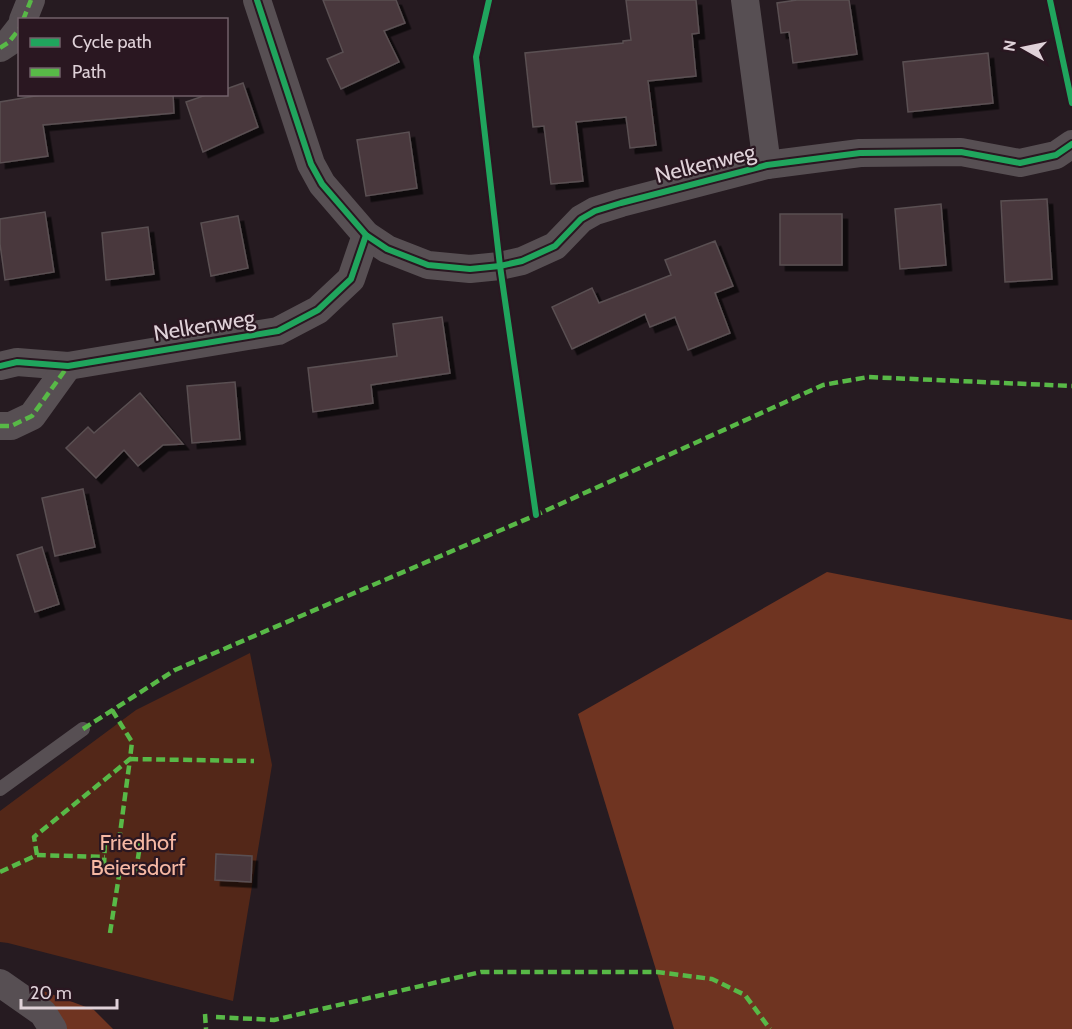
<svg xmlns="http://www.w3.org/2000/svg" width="1072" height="1029" viewBox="0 0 1072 1029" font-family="Cabin,sans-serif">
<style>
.green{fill:#532718}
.forest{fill:#6f3421}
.building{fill:#4a373c;stroke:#5a5052;stroke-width:1.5;filter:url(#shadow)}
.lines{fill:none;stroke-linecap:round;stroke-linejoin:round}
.lane{stroke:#574f53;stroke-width:14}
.street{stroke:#574f53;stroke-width:28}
.quiet{stroke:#58b947;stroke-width:4.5;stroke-dasharray:9 4.5;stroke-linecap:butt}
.cycleway-casing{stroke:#2a1721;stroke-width:10}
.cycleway{stroke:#20a55d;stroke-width:6}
.labels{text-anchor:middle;stroke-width:4.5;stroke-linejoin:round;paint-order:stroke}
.street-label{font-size:22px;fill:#dfd1d8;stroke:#2a1721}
.park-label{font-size:22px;fill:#f6b8a3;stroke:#2a1721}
</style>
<defs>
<filter id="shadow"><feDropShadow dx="5.5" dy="5.5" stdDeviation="0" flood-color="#0009"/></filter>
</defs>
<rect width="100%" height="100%" fill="#261b21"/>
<polygon class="green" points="250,653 272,765 233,1001 8,943 0,942 0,811 136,710"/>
<g class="forest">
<polygon points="827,572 1072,620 1072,1029 674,1029 578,714"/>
<polygon points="38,989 94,1010 113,1029 62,1029"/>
</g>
<g class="building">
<polygon points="323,0 396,0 405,23 384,31 399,62 341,89 327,59 343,52"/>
<polygon points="626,0 696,0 699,33 692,34 696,76 648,81 656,145 630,148 626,117 576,122 583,181 551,184 544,126 533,127 525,53 623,43 623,41 631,40"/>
<polygon points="797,0 849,0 857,54 793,63 789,32 781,33 777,3"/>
<polygon points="988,53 993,103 908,112 903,62"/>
<polygon points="243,83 258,127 203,152 186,102 209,94 226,94 226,89"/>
<polygon points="47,94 173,94 174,113 43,125 48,156 0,163 0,102"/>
<polygon points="409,132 417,188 366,196 357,140"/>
<polygon points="1047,199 1052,279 1005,282 1001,201"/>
<polygon points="941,204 946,265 900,269 895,209"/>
<polygon points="45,212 54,272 5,280 0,244 0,219"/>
<rect x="780" y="214" width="62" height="51"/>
<polygon points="238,216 248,268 211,276 201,223"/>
<polygon points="148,227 154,274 106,280 102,233"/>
<polygon points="715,241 733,286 715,293 730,333 688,350 675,317 650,327 645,314 572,349 552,307 592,288 599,303 671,275 665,260"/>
<polygon points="442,317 450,373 371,385 373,403 313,412 308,368 397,356 393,324"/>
<polygon points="235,382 240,439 192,443 187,386"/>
<polygon points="140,393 183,444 163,445 138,466 124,450 96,478 66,448 88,427 94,433"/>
<polygon points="83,489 95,547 55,556 42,498"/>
<polygon points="42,547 59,604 35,612 17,555"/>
<polygon points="216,854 252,856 251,882 215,880"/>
</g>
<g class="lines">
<polyline class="lane" points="0,789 83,729"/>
<g class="street">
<polyline points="257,0 311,164 322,184 366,235 387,249 428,265 470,269 500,266 522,261 555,246 581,219 595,211 621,203 767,165 860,153 961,152 1020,163 1056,155 1072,144"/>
<polyline points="745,0 767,165"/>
<polyline points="23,20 31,0"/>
<polyline points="0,48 9,42 20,28"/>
<polyline points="0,366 17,362 68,366 278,331 318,310 351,279 366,235"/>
<polyline points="0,426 11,426 32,416 68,366"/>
<polyline points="0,983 43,1013 53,1029"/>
</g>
<g class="quiet">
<polyline points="23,20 31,0"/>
<polyline points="0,48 9,42 20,28"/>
<polyline points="0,426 11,426 32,416 68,366"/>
<polyline points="112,710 132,742 130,759 254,761"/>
<polyline points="83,729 175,670 536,515 823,385 868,377 1072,386"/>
<polygon points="105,839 140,845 136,871 104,867"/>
<polyline points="37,855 34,837 130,759 119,841"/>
<polyline points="0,872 37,855 105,857"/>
<polyline points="110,933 120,869"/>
<polyline points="205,1014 206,1029"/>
<polyline points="216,1017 274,1020 481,972 657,972 712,979 745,995 770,1029"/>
</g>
<defs>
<g id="cycleway">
<polyline points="257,0 311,164 322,184 366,235 387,249 428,265 470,269 500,266 522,261 555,246 581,219 595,211 621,203 767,165 860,153 961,152 1020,163 1056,155 1072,144"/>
<polyline points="489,0 476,57 500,266 536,515"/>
<polyline points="1050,0 1072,103"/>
<polyline points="0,366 17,362 68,366 278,331 318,310 351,279 366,235"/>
</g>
</defs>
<use href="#cycleway" class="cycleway-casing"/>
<use href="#cycleway" class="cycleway"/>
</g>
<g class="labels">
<g class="street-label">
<text transform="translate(705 163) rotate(-14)" y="8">Nelkenweg</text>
<text transform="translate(204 325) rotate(-9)" y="8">Nelkenweg</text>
</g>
<g class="park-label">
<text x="138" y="850">Friedhof<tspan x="138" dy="25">Beiersdorf</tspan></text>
</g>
</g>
<rect x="18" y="18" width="210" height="78" fill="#2a1721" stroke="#72616a" stroke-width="1.5"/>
<rect x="30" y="38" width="30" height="9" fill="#20a55d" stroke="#72616a" stroke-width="1.5"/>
<text x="72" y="48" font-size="18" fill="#dfd1d8">Cycle path</text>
<rect x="30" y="68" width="30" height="9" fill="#58b947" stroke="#72616a" stroke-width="1.5"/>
<text x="72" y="78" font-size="18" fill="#dfd1d8">Path</text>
<g transform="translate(1024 48) rotate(279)" stroke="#2a1721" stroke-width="4.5" paint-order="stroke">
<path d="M0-4.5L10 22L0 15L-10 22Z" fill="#dfd1d8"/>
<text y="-9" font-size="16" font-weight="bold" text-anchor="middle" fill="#dfd1d8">N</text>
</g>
<path d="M21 999v9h96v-9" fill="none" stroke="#dfd1d8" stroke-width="3"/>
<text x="30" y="999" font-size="18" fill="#dfd1d8" stroke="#2a1721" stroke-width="4.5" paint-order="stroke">20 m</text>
</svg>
